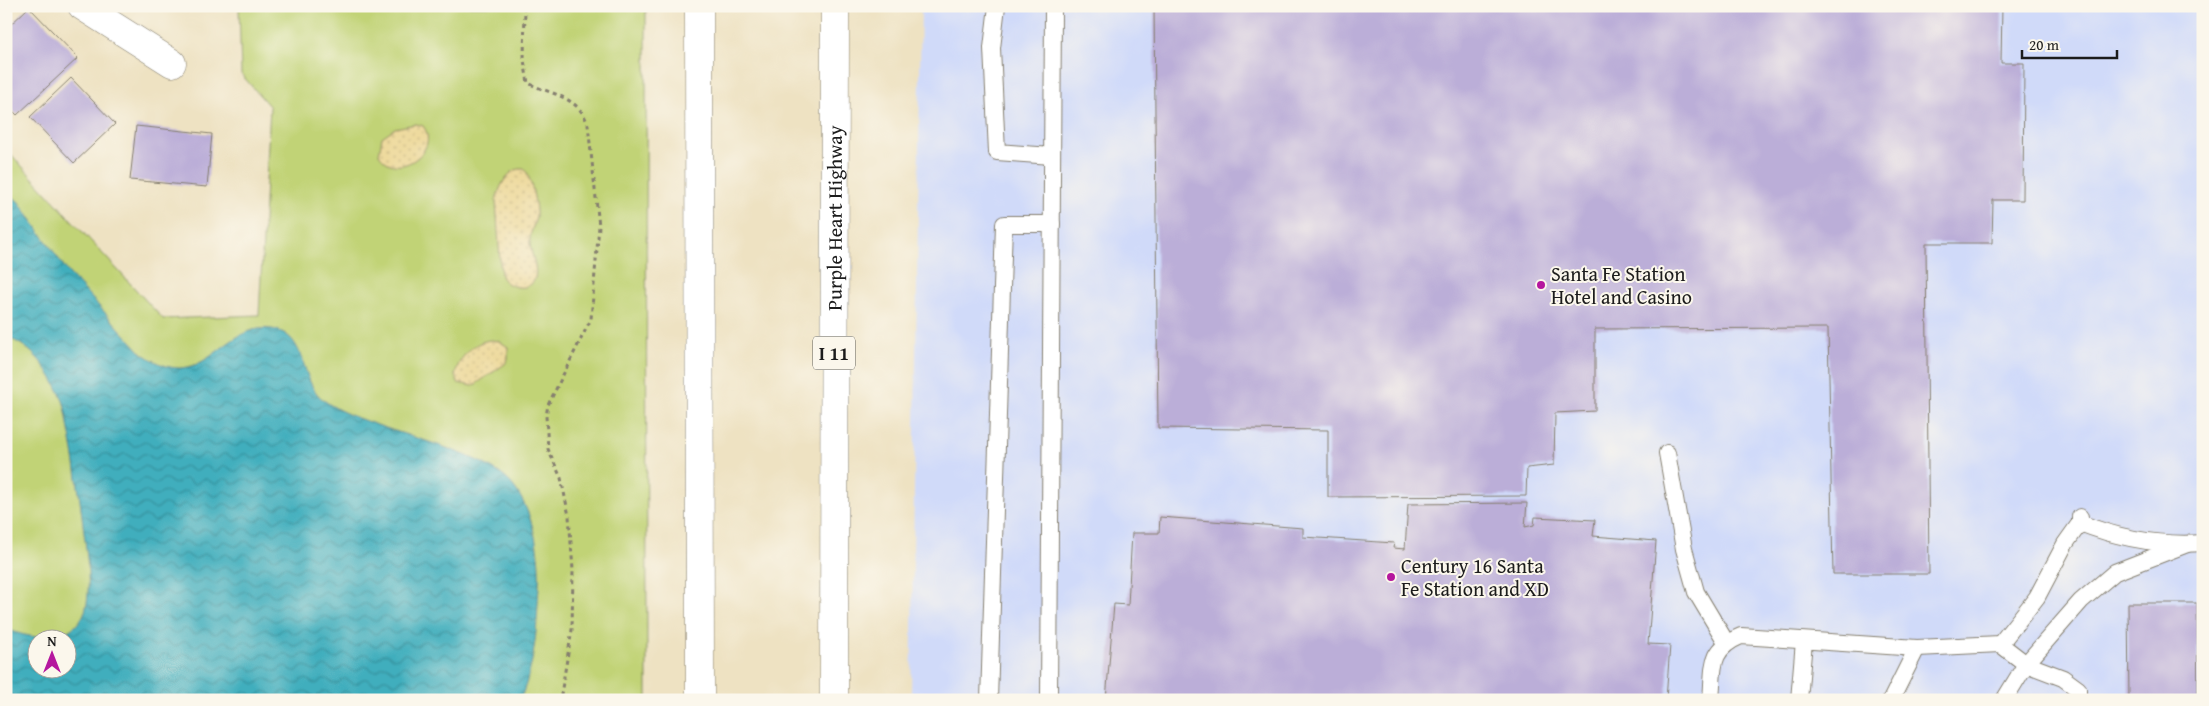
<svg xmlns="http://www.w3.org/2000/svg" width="2209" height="706" viewBox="0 0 2209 706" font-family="'Gentium Book Plus',serif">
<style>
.built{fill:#d0daf9}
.green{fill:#c1d376;stroke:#6e7849;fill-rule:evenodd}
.sand{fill:url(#sand-dots);stroke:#857b5d}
.water{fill:url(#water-waves);stroke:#2e656c;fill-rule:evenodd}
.building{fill:#bbaed8}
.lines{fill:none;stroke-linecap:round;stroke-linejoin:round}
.lane-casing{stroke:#857f6f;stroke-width:18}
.street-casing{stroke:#857f6f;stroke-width:29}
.highway-casing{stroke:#857f6f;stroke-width:29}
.path{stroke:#857f6f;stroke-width:3;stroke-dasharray:4 4;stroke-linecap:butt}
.lane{stroke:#fff;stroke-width:16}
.street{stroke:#fff;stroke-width:28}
.highway{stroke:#fff;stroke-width:28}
.poi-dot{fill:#b5179e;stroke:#fbf7ec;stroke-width:2}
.labels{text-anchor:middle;stroke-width:4;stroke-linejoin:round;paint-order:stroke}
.shield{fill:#fbf7ec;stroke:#5f5e5a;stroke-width:1}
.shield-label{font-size:19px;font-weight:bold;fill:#1c1c1c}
.street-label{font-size:20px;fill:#1c1c1c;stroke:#fbf7ec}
.poi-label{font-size:20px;fill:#1c1c1c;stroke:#fbf7ec;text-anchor:start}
</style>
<defs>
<pattern id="sand-dots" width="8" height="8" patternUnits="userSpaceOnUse" patternTransform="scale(1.25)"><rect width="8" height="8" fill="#eeda9e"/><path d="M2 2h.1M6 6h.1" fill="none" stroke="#ccba88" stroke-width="1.8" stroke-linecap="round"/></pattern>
<pattern id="water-waves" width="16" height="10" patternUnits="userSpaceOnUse" patternTransform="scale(1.25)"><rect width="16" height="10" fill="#40aebd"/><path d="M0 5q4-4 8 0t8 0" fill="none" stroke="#358d99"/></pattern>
</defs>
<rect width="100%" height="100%" fill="#fbf7ec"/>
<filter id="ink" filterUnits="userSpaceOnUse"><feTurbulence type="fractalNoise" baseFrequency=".02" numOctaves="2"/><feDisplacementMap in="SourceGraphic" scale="10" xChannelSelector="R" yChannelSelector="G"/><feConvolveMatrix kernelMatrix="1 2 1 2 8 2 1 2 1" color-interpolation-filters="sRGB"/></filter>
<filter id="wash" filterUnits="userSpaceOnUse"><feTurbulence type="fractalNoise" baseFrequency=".0096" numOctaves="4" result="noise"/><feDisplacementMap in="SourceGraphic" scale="20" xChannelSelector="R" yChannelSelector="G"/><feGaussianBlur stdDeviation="1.12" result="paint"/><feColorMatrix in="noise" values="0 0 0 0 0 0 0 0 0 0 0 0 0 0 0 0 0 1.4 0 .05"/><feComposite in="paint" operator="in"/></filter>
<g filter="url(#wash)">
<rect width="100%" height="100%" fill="#eee2c2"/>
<polygon class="built" points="921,6 2203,6 2203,700 911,700"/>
<path class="green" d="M239,6H646L647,700H6V149L163,319L259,315L270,107L241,74ZM38,638H68V668H38Z"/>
<g class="sand">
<path d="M416,124L423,126C442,150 396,183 379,154L382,137L395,128Z"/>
<path d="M518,169H524C531,175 537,208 536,217C534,226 529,234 530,244C531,255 538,267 535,278C531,293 506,288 501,276L496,201C498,190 506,172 518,169Z"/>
<path d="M491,340L499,341L508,347V359L505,364L473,386L458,383L455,376C457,359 474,341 491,340Z"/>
</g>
<path class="water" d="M6,191L19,202L68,272L140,351C204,402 220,321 272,329C310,335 298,383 325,401C341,413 361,419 380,426C414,438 482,455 508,480C532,504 541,552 539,585C537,624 536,663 520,700H189L178,698L6,700V628C33,643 81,642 87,603C91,575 85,544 82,516C78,487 75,458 69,430C67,419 66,406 61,396C49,370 34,347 6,337ZM38,638H68V668H38Z"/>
<g id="blocks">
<g class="building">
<polygon points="1154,6 2002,6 2001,63 2024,63 2023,200 1993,200 1992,243 1926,243 1929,574 1833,574 1828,328 1595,329 1595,411 1555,413 1554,465 1527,468 1526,496 1328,497 1328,430 1158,428"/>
<polygon points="29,7 78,58 17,115 6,104 6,29"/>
<polygon points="71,78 115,124 74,163 30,117"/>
<polygon points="136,126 212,134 207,187 130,180"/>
<polygon points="1527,503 1525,527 1534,525 1535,517 1595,520 1593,536 1656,541 1648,644 1670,645 1666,700 1106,700 1114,604 1128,605 1132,533 1159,533 1160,517 1303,528 1303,537 1394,543 1393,548 1405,549 1408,504"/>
<polygon points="2128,603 2197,603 2198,700 2129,700"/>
</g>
</g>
</g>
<g filter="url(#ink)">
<use href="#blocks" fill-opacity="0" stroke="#857f6f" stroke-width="1"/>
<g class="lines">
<defs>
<g id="lane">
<polyline points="997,6 992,48 997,152 1052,156"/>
<polyline points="1667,453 1684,549 1696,592 1726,642"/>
<path d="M2080,523C2118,538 2161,546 2203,543"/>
<polyline points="2000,644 2037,597 2065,544 2080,523 2080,517"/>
<polyline points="989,700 1004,224 1052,224"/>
<polyline points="1049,700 1053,6"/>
<path d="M1711,700C1714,668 1708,650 1741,636L1917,648L2000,644L2026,664L2004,700"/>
<polyline points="1799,700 1804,641"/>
<polyline points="1891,700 1917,648"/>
<polyline points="2078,700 2078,689 2063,678 2026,664 2081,601 2115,572 2187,544"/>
</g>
<polyline id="street" points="82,6 172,63"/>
<g id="highway">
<polyline points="699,6 700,700"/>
<path id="s1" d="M834,700L835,6"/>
</g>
</defs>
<use href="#lane" class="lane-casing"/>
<use href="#street" class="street-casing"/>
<use href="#highway" class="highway-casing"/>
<path class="path" d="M525,6L524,60L528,83C552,95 579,96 588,125L599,226L591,319L548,405L546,416L548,449L561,478L569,516L573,570L572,630L560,700"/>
<use href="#lane" class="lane"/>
<use href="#street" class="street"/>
<use href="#highway" class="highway"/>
</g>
</g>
<g class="poi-dot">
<circle cx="1541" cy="285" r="5"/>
<circle cx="1391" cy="577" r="5"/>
</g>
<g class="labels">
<rect class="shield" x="813" y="336.5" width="42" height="33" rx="4"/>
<g class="shield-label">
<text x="834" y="360">I 11</text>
</g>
<g class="street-label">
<text dy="7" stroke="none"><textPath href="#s1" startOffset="482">Purple Heart Highway</textPath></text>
</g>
<g class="poi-label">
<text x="1551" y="281">Santa Fe Station<tspan x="1551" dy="23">Hotel and Casino</tspan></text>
<text x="1401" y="573">Century 16 Santa<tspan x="1401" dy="23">Fe Station and XD</tspan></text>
</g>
</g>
<rect width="2209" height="706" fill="none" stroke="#fbf7ec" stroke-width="25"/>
<g transform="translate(52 654)"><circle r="24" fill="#fbf7ec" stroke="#a29f99"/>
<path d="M0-4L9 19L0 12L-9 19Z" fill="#b5179e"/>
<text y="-8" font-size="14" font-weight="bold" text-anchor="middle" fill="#1c1c1c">N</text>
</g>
<path d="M2022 50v8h95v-8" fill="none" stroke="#1c1c1c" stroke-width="2.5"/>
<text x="2029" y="50" font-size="15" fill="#1c1c1c" stroke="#fbf7ec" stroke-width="4" paint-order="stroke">20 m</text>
</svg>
